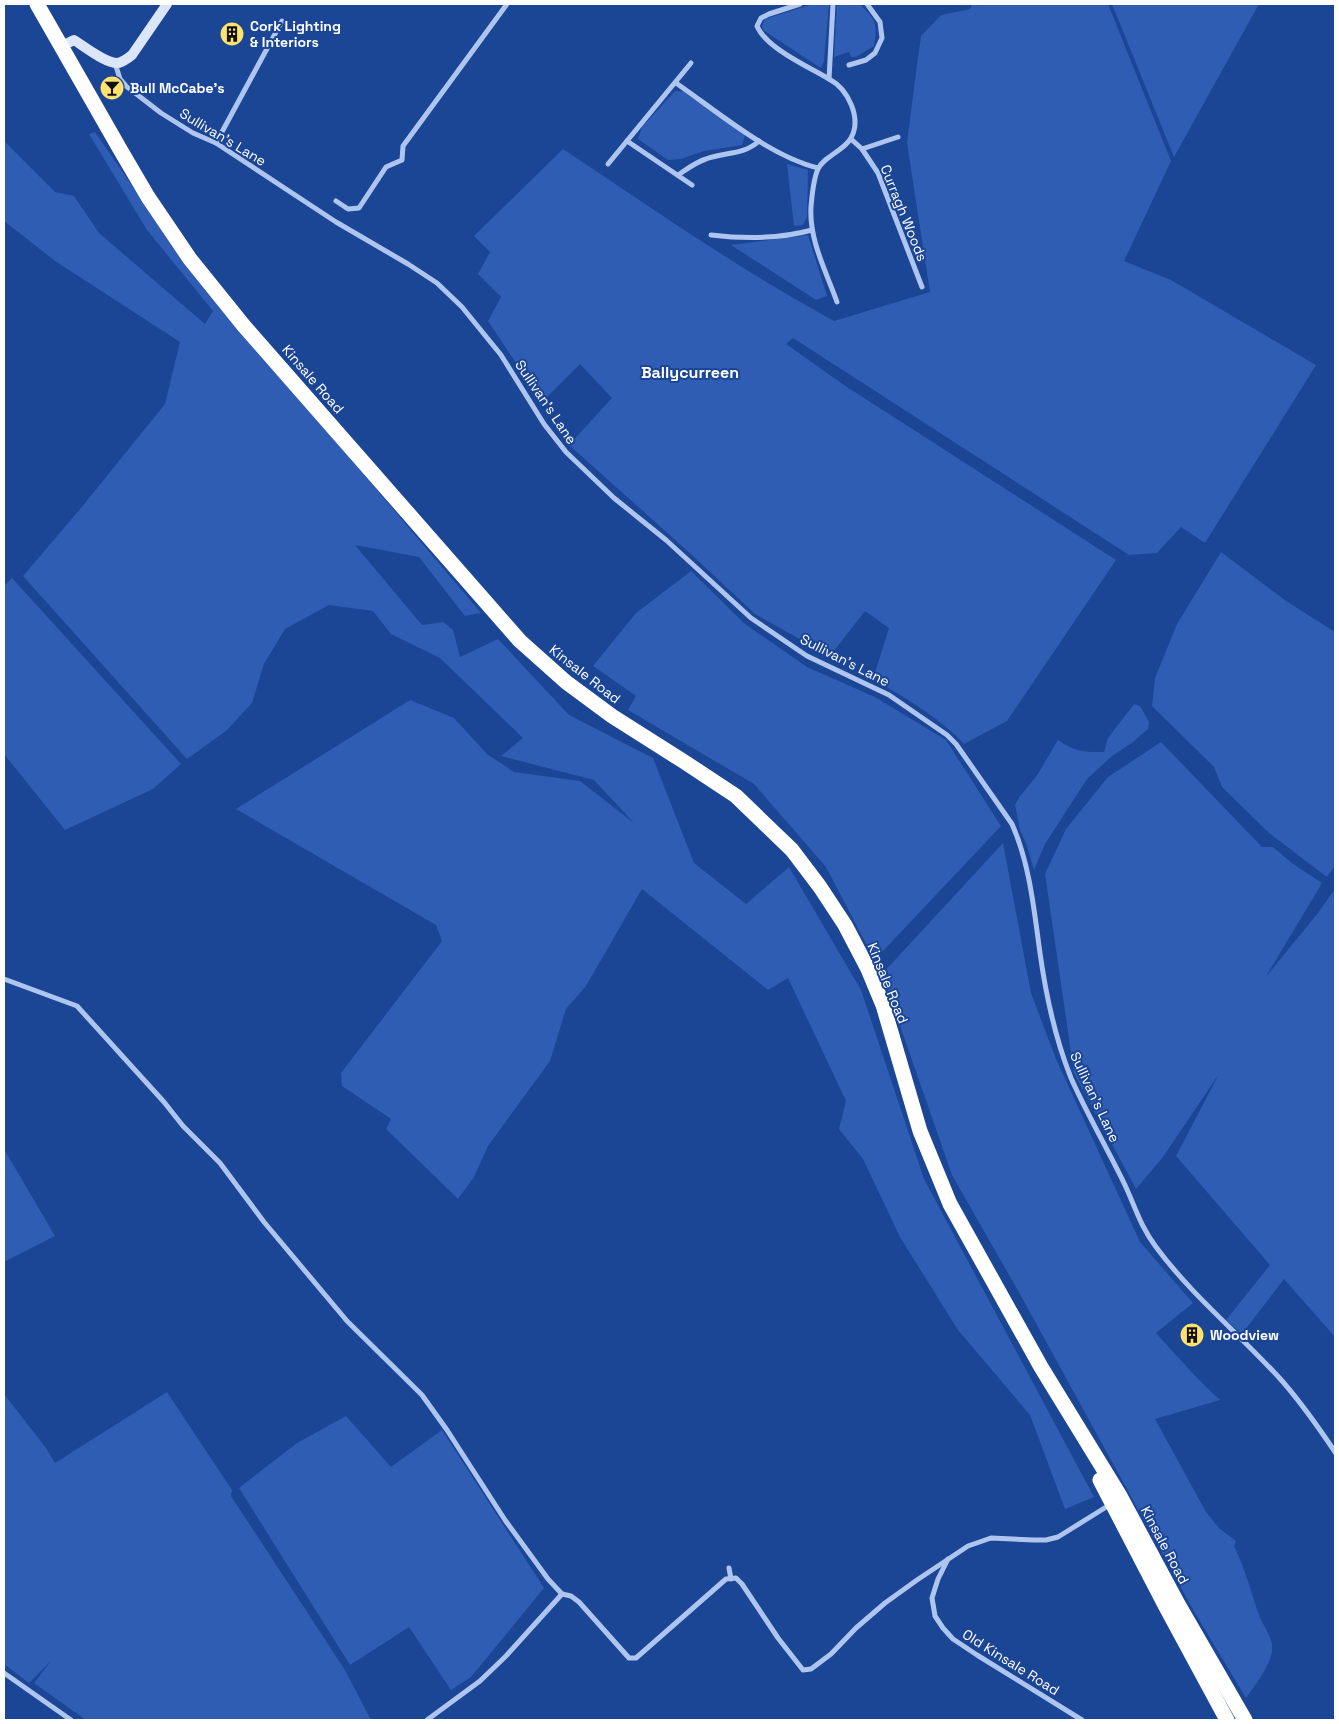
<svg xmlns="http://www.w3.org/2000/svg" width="1339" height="1724" viewBox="0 0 1339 1724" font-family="'Space Grotesk',sans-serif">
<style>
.green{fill:#2f5db3}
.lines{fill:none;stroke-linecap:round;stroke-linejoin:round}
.street{stroke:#aec5ef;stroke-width:5}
.secondary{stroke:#dbe6fb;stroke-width:10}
.highway{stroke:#fff;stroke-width:15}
.labels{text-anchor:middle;stroke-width:4;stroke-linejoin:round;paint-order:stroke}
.poi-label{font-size:14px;font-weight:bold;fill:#fff;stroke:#1b4595;text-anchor:start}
.street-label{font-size:14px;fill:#fff;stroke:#1b4595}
.quarter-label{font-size:16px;font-weight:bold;fill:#fff;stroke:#1b4595}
</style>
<rect width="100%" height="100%" fill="#1b4595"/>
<g class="green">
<polygon points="813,4 829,4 824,61 821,68 763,30 762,25 765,19"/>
<path d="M837,4H860C876,21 878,22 874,46L856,57H851L849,52L834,57Z"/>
<path d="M972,4H1108L1171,161L1124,261L1171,280L1316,365L1205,543L1181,527L1157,553L1129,555L793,338L786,344L844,385L1116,560L1007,721L964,744C938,716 905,698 873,679L889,628L865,611L830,656L755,614L692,555L569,445L612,398L580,364L542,402L488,321L501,297L478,274L490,252L474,236L563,149C652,208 740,270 834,321L930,292L907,143L915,80L921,36L941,15L970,9Z"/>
<polygon points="1112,4 1259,4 1174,157"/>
<polygon points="675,91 683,91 745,135 742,145 704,151 681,159 668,160 638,139 642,127"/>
<polygon points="95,132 189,268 481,613 465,616 419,557 355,545 422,625 443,622 453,630 460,657 498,639 569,715 653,758 694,863 746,904 789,867 861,990 924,1179 1094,1497 1065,1509 1030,1415 958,1330 900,1237 863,1159 839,1129 846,1101 788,978 768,990 642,889 586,986 566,1009 550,1061 488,1146 474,1177 458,1199 386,1129 391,1119 342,1086 341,1073 442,941 436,925 236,809 410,700 454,718 487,754 514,772 580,781 634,823 594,780 501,756 523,738 440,658 391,634 373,611 329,605 285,629 264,664 252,703 226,731 187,759 23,576 81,508 165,404 180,342 55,261 4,221 4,141 55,192 74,196 99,233 205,324 213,311 147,230 89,134"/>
<polygon points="787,164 808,170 807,217 803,225 794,226"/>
<polygon points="808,235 827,296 816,300 731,245"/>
<polygon points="1221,552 1286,601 1335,632 1335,866 1327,877 1269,833 1222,787 1214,767 1152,706 1155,678 1177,624"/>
<polygon points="691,571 745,624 807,667 875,697 946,740 1001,826 882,952 872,955 826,867 754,784 628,710 636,696 593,666 636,613"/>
<polygon points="12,578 181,764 153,789 65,830 4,754 4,586"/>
<path d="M1134,704L1140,706L1149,722L1148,729L1133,742L1111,757L1087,779L1045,844L1034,870L1026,843L1020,830L1015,805L1020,796L1036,777L1058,740C1075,752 1084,752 1104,752L1108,738Z"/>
<polygon points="1161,742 1262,847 1273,847 1293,864 1322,883 1265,978 1318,913 1335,889 1335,1337 1284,1279 1242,1334 1226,1320 1270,1265 1176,1156 1219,1074 1163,1157 1136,1189 1074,1073 1045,874 1066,829 1108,777"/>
<path d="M1003,843L1031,993L1056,1059L1140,1242L1193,1303L1156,1333C1177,1356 1197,1379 1220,1400L1155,1419L1206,1512L1219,1528L1236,1541L1234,1546C1245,1568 1251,1592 1259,1615C1263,1626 1274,1639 1272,1651C1270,1666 1255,1686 1246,1698L1195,1613L1021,1296L952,1175L882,974Z"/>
<polygon points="4,1149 55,1236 4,1262"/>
<polygon points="167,1392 232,1490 231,1496 345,1670 371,1720 86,1720 34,1683 51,1661 29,1683 4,1664 4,1394 46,1448 55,1463"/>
<polygon points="346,1416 391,1467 442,1430 544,1588 471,1677 451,1690 409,1627 350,1665 239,1488 297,1443"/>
</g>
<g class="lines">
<g class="street">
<path d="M800,4L769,14L761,18L757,26C766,48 809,67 829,79"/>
<path d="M833,4L829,79C848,89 862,118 851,138C844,151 824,156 818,169C813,180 812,196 811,207C809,240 826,271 837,302"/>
<path d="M115,63L120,79L126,86L161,113L193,133L216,143L336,222L408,264L437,283L462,307L501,355L544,424L566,452L614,498L666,540L751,618L807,656L889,695L947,735L956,744L1012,824C1030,865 1034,910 1040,953C1046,996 1055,1038 1071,1078C1087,1114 1107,1148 1124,1183C1135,1206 1140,1226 1156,1247C1193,1297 1242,1336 1283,1382C1302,1404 1319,1428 1335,1452"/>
<polyline points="849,65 866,60 875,53 882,38 880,22 867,4"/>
<path d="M676,83C718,112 769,156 818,168"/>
<polyline points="851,139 862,149 878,173 922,287"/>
<polyline points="627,141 692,185"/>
<polyline points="216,143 282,21"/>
<polyline points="862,149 898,137"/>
<polyline points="608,164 691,63"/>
<path d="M678,175C687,169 696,162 706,159C725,152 744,155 759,141"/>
<polyline points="336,201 348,209 359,208 386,167 402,160 403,146 507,4"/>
<path d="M711,235C744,239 779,239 812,230"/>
<polyline points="4,979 77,1006 164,1102 183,1126 220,1163 264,1222 347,1321 422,1395 447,1430 505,1520 548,1579 562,1594"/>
<polyline points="948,1559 938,1579 932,1598 935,1616 943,1628 953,1639 977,1655 1082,1720"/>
<polyline points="729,1568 731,1579"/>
<polyline points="562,1594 571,1596 579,1602 629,1658 636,1658 726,1579 736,1578 742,1584 778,1638 803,1670 811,1669 831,1654 856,1628 885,1603 917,1580 968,1546 991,1538 1034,1540 1046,1540 1058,1537 1111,1504"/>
<polyline points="4,1673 71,1720"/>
<polyline points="427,1720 480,1681 506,1656 562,1594"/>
</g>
<path class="secondary" d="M62,46L74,40C84,46 106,64 118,63C123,62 127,59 132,55L167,4"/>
<g class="highway">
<polyline points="37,4 121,151 148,197 190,259 244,326 520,641 566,682 612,716 683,761 736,796 792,850 820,887 845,925 868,969 883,1005 920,1131 950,1204 1041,1367 1120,1496 1178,1604 1245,1720"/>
<polyline points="1100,1480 1166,1607 1227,1720"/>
</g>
</g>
<defs>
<symbol id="building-disc" viewBox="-11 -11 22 22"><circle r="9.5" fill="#ffe36c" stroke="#1b4595"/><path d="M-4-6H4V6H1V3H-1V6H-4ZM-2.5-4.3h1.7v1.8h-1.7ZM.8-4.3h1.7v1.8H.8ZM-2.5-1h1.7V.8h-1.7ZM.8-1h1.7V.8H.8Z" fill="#111"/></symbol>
<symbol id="bar-disc" viewBox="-11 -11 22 22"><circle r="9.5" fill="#ffe36c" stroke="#1b4595"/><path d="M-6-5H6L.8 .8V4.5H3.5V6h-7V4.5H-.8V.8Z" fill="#111"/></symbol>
</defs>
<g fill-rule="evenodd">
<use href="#building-disc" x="218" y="20" width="28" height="28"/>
<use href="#bar-disc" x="98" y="74" width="28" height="28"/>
<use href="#building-disc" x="1178" y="1321" width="28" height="28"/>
</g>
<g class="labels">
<g class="poi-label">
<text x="250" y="31">Cork Lighting<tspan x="250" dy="16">&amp; Interiors</tspan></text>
<text x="130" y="93">Bull McCabe's</text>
<text x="1210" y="1340">Woodview</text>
</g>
<g class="street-label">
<text transform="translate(223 137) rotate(31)" y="5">Sullivan's Lane</text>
<text transform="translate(904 213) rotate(68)" y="5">Curragh Woods</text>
<text transform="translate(313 379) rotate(49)" y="5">Kinsale Road</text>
<text transform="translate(546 402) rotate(56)" y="5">Sullivan's Lane</text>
<text transform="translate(845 660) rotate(27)" y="5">Sullivan's Lane</text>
<text transform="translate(585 674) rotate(38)" y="5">Kinsale Road</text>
<text transform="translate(888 983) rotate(68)" y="5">Kinsale Road</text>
<text transform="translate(1095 1097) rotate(65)" y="5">Sullivan's Lane</text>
<text transform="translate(1165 1545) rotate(62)" y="5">Kinsale Road</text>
<text transform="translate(1011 1662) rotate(32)" y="5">Old Kinsale Road</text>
</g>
<g class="quarter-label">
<text x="690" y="378">Ballycurreen</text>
</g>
</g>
<rect width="1339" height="1724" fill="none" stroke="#ffffff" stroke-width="10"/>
</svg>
